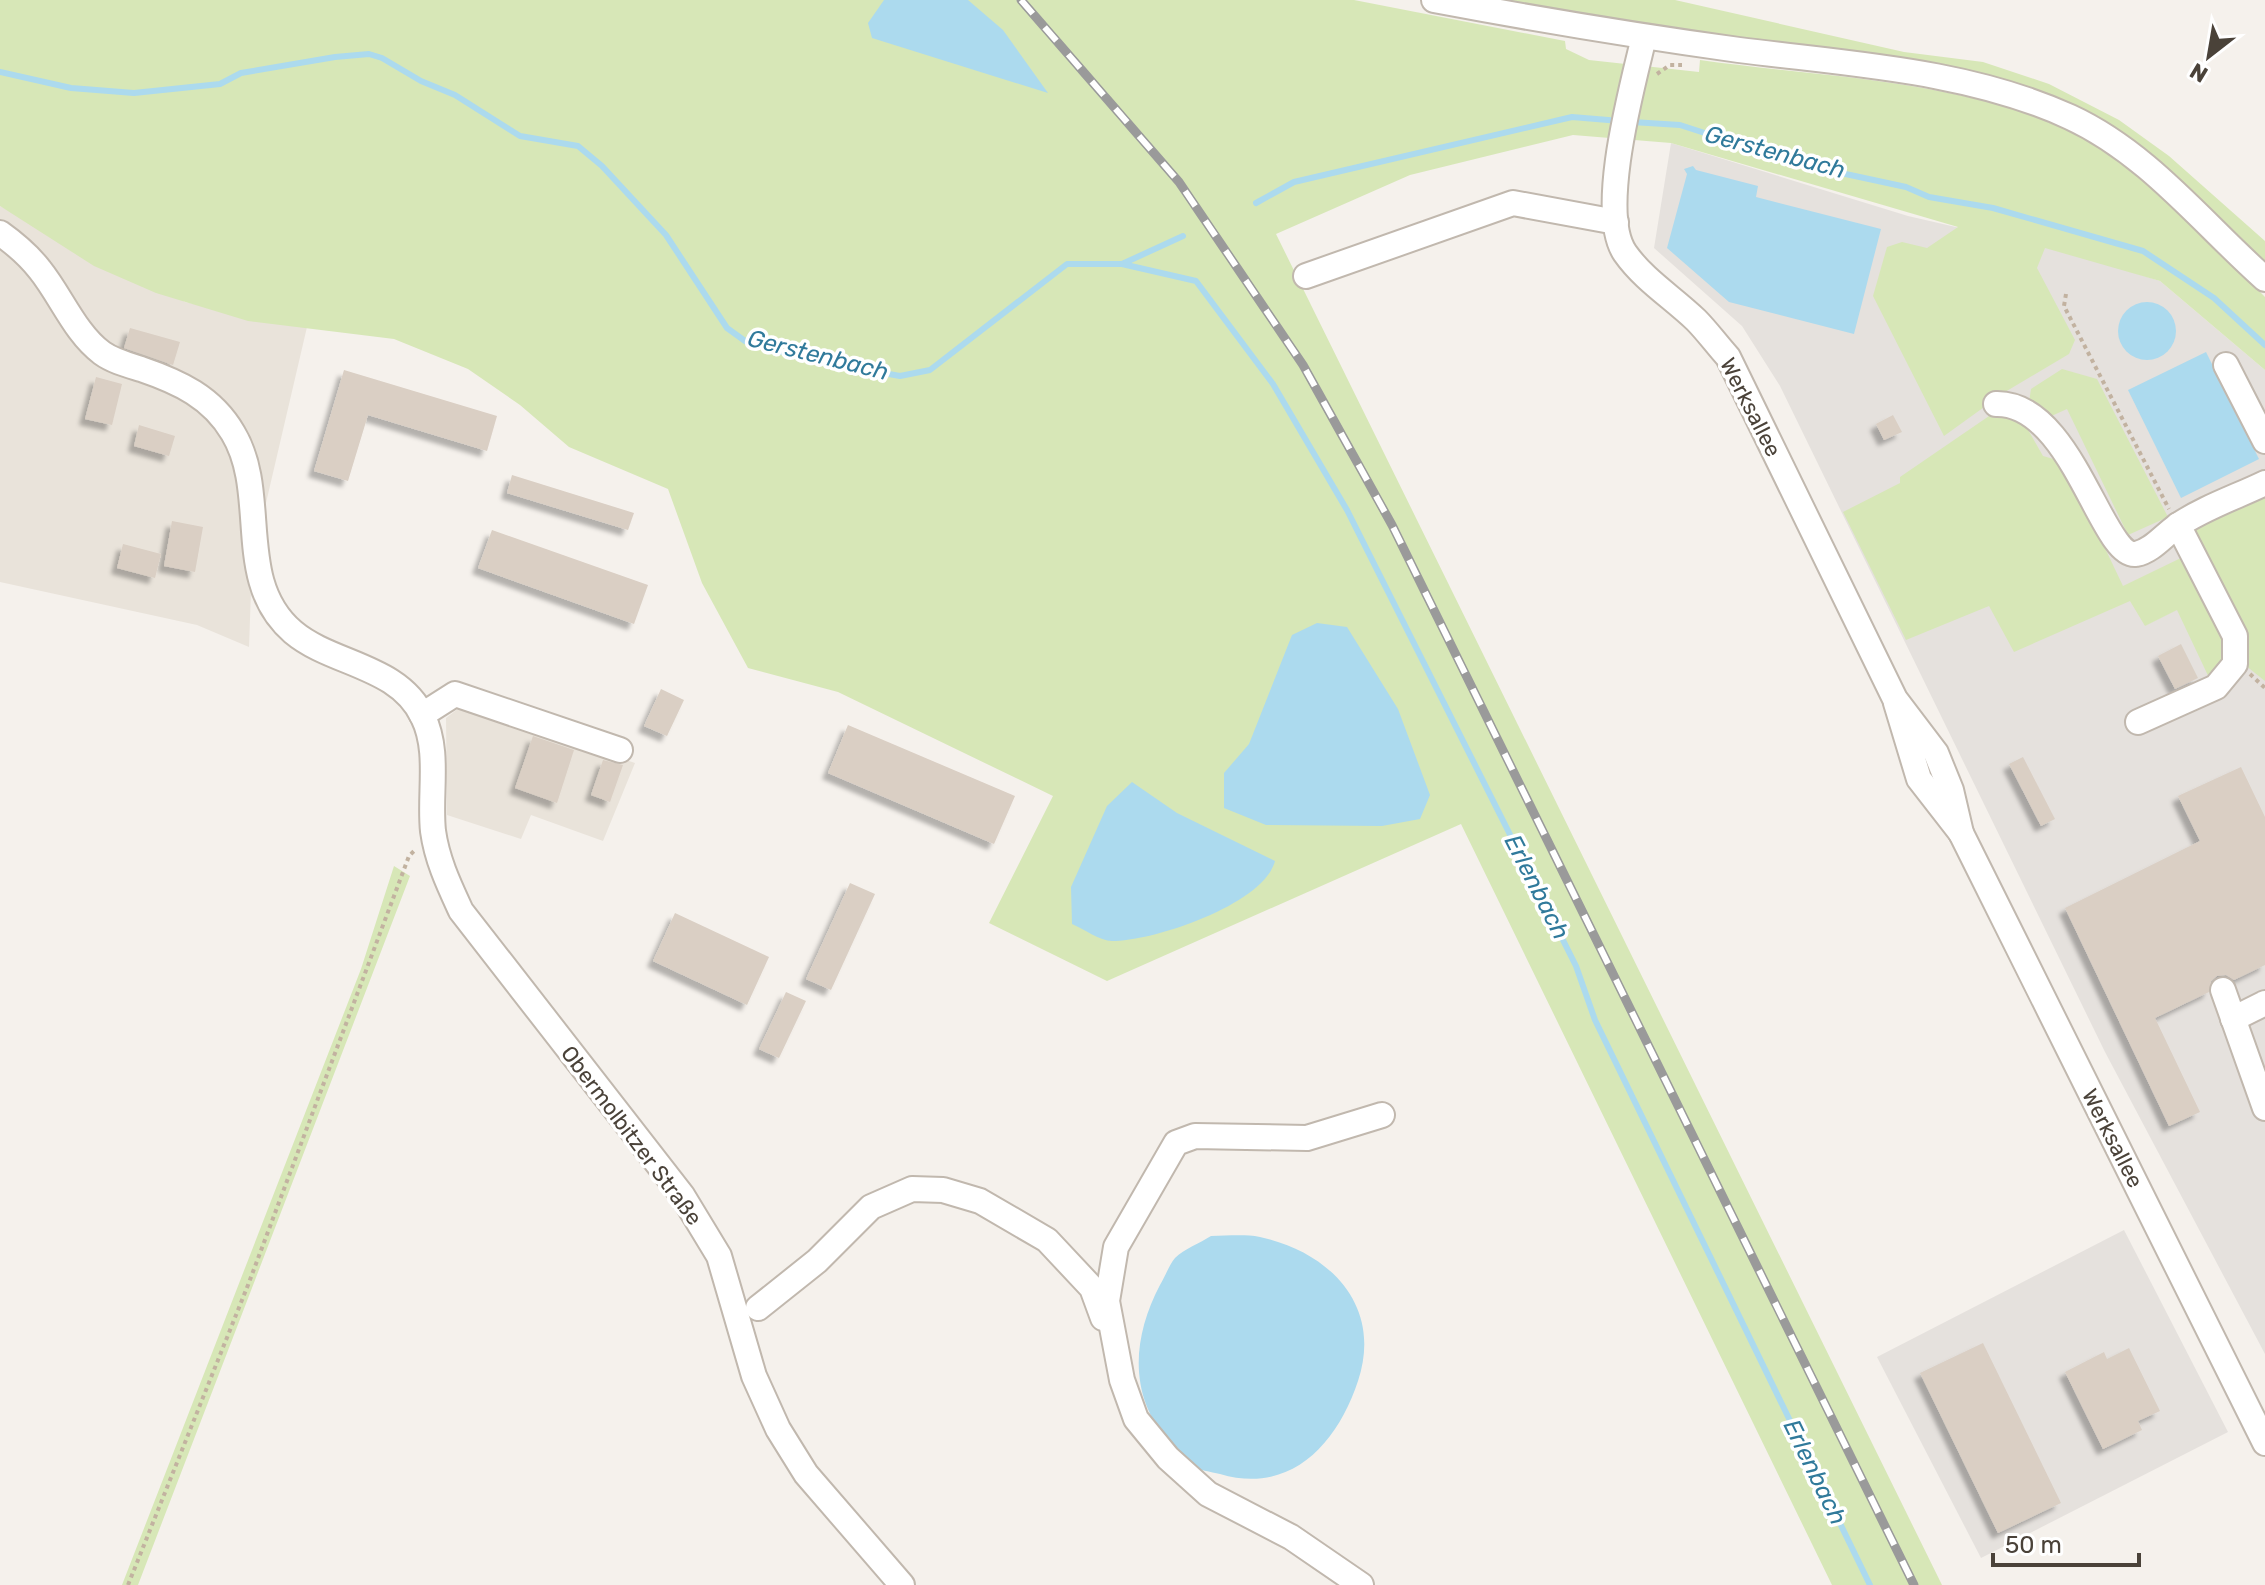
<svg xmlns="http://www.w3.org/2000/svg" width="2265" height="1585" viewBox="0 0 2265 1585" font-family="Rubik,sans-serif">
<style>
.residential{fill:#e9e3da}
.industrial{fill:#e5e1dd}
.green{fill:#d7e7b7}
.water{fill:#acdaee}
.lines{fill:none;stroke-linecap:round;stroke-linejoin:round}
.stream{stroke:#acdaee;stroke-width:6}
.building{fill:#dacfc4;filter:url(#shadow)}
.minor-casing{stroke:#c1b8ae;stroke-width:28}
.path{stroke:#c2b2a0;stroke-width:4;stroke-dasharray:4 4;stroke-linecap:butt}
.minor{stroke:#fff;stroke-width:24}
.rail-casing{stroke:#9a9a9a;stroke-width:9}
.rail{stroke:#fff;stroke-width:6;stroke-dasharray:18;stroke-linecap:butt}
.labels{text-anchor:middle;stroke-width:7;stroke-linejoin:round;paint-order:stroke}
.street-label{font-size:22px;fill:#4a4239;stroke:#fff}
.water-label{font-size:24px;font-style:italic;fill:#307a9b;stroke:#fff}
</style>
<defs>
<filter id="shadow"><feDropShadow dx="-6" dy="6" stdDeviation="2" flood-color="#0004"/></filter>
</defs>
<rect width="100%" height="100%" fill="#f5f1ec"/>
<g class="residential">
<polygon points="0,206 185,302 307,327 252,563 249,647 197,625 0,582"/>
<polygon points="463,705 635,763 603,841 531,815 521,839 447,815 446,718"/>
</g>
<g class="industrial">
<polygon points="1671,143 1908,216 2078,255 2160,281 2265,370 2265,1354 2105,1052 1780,386 1742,326 1654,248"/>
<polygon points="2124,1230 2228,1432 1981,1558 1877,1357"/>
</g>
<g class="green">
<path d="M0,0H1354L1565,41L1566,49L1589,60L1699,72L1700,60C1832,79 1993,79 2108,152C2162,186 2219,251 2265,297V370L2160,281L2045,248L2037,268L2075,340L2069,354L2005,392L1944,436L1873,296L1887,247L1902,242L1927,248L1958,227L1671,143L1573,135L1410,175L1276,234L1942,1585H1832L1461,824L1107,981L989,923L1053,796L838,692L748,668L702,583L668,489L569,447L520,405L468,369L394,339L248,321L156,293L94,266L0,206Z"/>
<polygon points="1502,0 1675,0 1904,52 1983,62 2049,84 2119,120 2169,156 2265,241 2265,266 2104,128 1793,47"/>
<polygon points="2062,369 2097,379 2168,517 2128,535 2067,409 2047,418 2029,402 2031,389"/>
<polygon points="1992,414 2023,421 2043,456 2064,462 2123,586 2185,556 2231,655 2212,684 2177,610 2145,626 2130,601 2014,652 1989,606 1906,640 1843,512 1900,483 1900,477"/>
<polygon points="2265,489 2265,681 2245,665 2193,534 2202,521"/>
<polygon points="394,866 410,876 138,1585 122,1585 361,969"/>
</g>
<g class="water">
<polygon points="884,0 968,0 1003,30 1048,93 872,38 868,23"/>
<polygon points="1693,166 1696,170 1758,186 1756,197 1881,229 1854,334 1729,302 1667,248 1687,174 1684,169"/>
<circle cx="2147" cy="331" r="29"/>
<polygon points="2206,352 2259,459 2181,498 2128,390"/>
<polygon points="1317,623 1347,627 1398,709 1430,795 1420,819 1382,826 1266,825 1224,808 1224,773 1249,744 1292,635"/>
<path d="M1132,782L1177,813L1275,861C1264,904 1154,941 1112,941C1100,941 1084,929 1072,924L1071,887L1107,806Z"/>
<path d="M1211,1236C1227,1236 1244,1234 1260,1237C1330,1252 1383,1306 1358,1381C1337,1444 1291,1495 1220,1474C1211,1472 1198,1470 1191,1465C1183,1460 1177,1449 1170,1443C1128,1397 1132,1338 1160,1285C1165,1277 1169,1265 1175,1258C1184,1249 1200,1243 1211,1236Z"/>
</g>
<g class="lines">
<g class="stream">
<polyline points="0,72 71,88 134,93 220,84 241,73 335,57 369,54 382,58 421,81 455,95 520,136 578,146 602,166 666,235 727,328 745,341 806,359 900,376 930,370 1067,264 1122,264 1183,236"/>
<polyline points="1632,122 1680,125 1794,162 1827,165 1841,173 1906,187 1929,197 1993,208 2143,251 2214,298 2265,345"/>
<polyline points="1256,203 1294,182 1572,117 1620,121"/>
<polyline points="1122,264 1196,281 1273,384 1347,510 1576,966 1595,1020 1870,1585"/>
</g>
</g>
<g class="building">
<polygon points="130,328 180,342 173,365 124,348"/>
<polygon points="344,370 497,416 487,451 368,415 348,481 314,471"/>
<polygon points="96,377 122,384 112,425 85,419"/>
<polygon points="1893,415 1902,432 1884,440 1876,424"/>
<polygon points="139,425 175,436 169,456 134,446"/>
<polygon points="512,475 634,513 628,530 507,493"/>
<polygon points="172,521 203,527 195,572 164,566"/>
<polygon points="492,530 648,585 634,624 478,568"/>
<polygon points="123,544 161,554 155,578 117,568"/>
<polygon points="2181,644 2198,678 2175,689 2158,656"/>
<polygon points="661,689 684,700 667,736 644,726"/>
<polygon points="848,725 1015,796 994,844 828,773"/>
<polygon points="533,736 574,750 557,803 515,788"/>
<polygon points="2023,757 2055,819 2041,826 2009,764"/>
<polygon points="603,760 623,765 610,802 591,795"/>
<polygon points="2241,767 2265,817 2265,965 2234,980 2226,975 2217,976 2211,981 2209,992 2155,1018 2200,1112 2169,1126 2065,908 2200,841 2178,796"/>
<polygon points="850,883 875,894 831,990 806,979"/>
<polygon points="675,913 769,957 747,1005 653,961"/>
<polygon points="786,992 806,1001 779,1058 759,1049"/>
<polygon points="1983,1343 2061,1503 1998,1533 1920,1373"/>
<polygon points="2129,1348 2160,1411 2138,1421 2142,1430 2103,1449 2065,1372 2104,1352 2107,1359"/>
</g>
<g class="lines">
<defs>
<g id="minor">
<path d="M1434,0C1535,19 1637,36 1739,50C1848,64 1968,70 2070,117C2148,153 2202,223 2265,279"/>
<path d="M1644,37C1633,84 1597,212 1625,253C1644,280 1672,297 1696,320C1707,331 1717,345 1728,357L1895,699L1936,753L1951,790L1961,833"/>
<path d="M0,233C14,243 30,257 40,270C61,296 75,333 102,353C113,361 128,365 141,369C179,382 212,397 233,433C270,494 233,581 293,632C332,665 399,665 423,717C440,751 429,794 433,831C437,860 449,885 461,911L682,1195L719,1256L754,1376L778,1429L806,1474L902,1585"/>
<polyline points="1306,276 1513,203 1616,222"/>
<polyline points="2226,365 2265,441"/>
<path d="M1996,404C2072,402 2102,559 2136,554C2152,551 2164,535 2177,526C2203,508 2236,497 2265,483"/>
<polyline points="1896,703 1919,779 1961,833 2265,1443"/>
<polyline points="422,715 455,694 620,750"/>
<polyline points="2138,722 2216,687 2235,664 2235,636 2178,525"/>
<polyline points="2223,990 2265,1108"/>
<polyline points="2233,1019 2265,1003"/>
<polyline points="758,1308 817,1261 871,1207 912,1189 943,1190 980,1201 1047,1240 1092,1288 1103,1318"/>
<polyline points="1361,1585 1291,1537 1208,1494 1168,1458 1136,1419 1122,1380 1107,1301 1116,1247 1176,1143 1195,1136 1307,1138 1382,1115"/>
</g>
</defs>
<use href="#minor" class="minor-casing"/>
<g class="path">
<polyline points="1657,74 1670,65 1682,65"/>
<polyline points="2066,294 2064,306 2169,509"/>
<polyline points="2250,674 2265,688"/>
<polyline points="128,1585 248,1285 409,856 415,850"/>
</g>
<use href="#minor" class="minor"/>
<defs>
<polyline id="rail" points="1021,0 1179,182 1303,365 1392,525 1914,1585"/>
</defs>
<use href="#rail" class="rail-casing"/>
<use href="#rail" class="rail"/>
</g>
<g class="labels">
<g class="street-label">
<text transform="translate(1751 407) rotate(63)" y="8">Werksallee</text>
<text transform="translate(632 1135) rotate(53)" y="8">Obermolbitzer Straße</text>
<text transform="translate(2113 1138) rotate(63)" y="8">Werksallee</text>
</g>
<g class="water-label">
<text transform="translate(1775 152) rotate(15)" y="8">Gerstenbach</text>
<text transform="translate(818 355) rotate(14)" y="8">Gerstenbach</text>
<text transform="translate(1537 887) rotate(63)" y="8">Erlenbach</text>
<text transform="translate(1815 1472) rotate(64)" y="8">Erlenbach</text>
</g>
</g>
<g transform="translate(2209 56) rotate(211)" stroke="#ffffff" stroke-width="6" paint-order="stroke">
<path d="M0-6L14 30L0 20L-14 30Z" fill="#4a4239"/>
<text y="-12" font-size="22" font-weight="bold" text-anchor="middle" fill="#4a4239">N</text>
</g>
<path d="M1993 1553v12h146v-12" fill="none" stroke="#4a4239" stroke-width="4"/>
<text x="2005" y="1553" font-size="24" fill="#4a4239" stroke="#ffffff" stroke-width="6" paint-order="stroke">50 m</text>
</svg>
